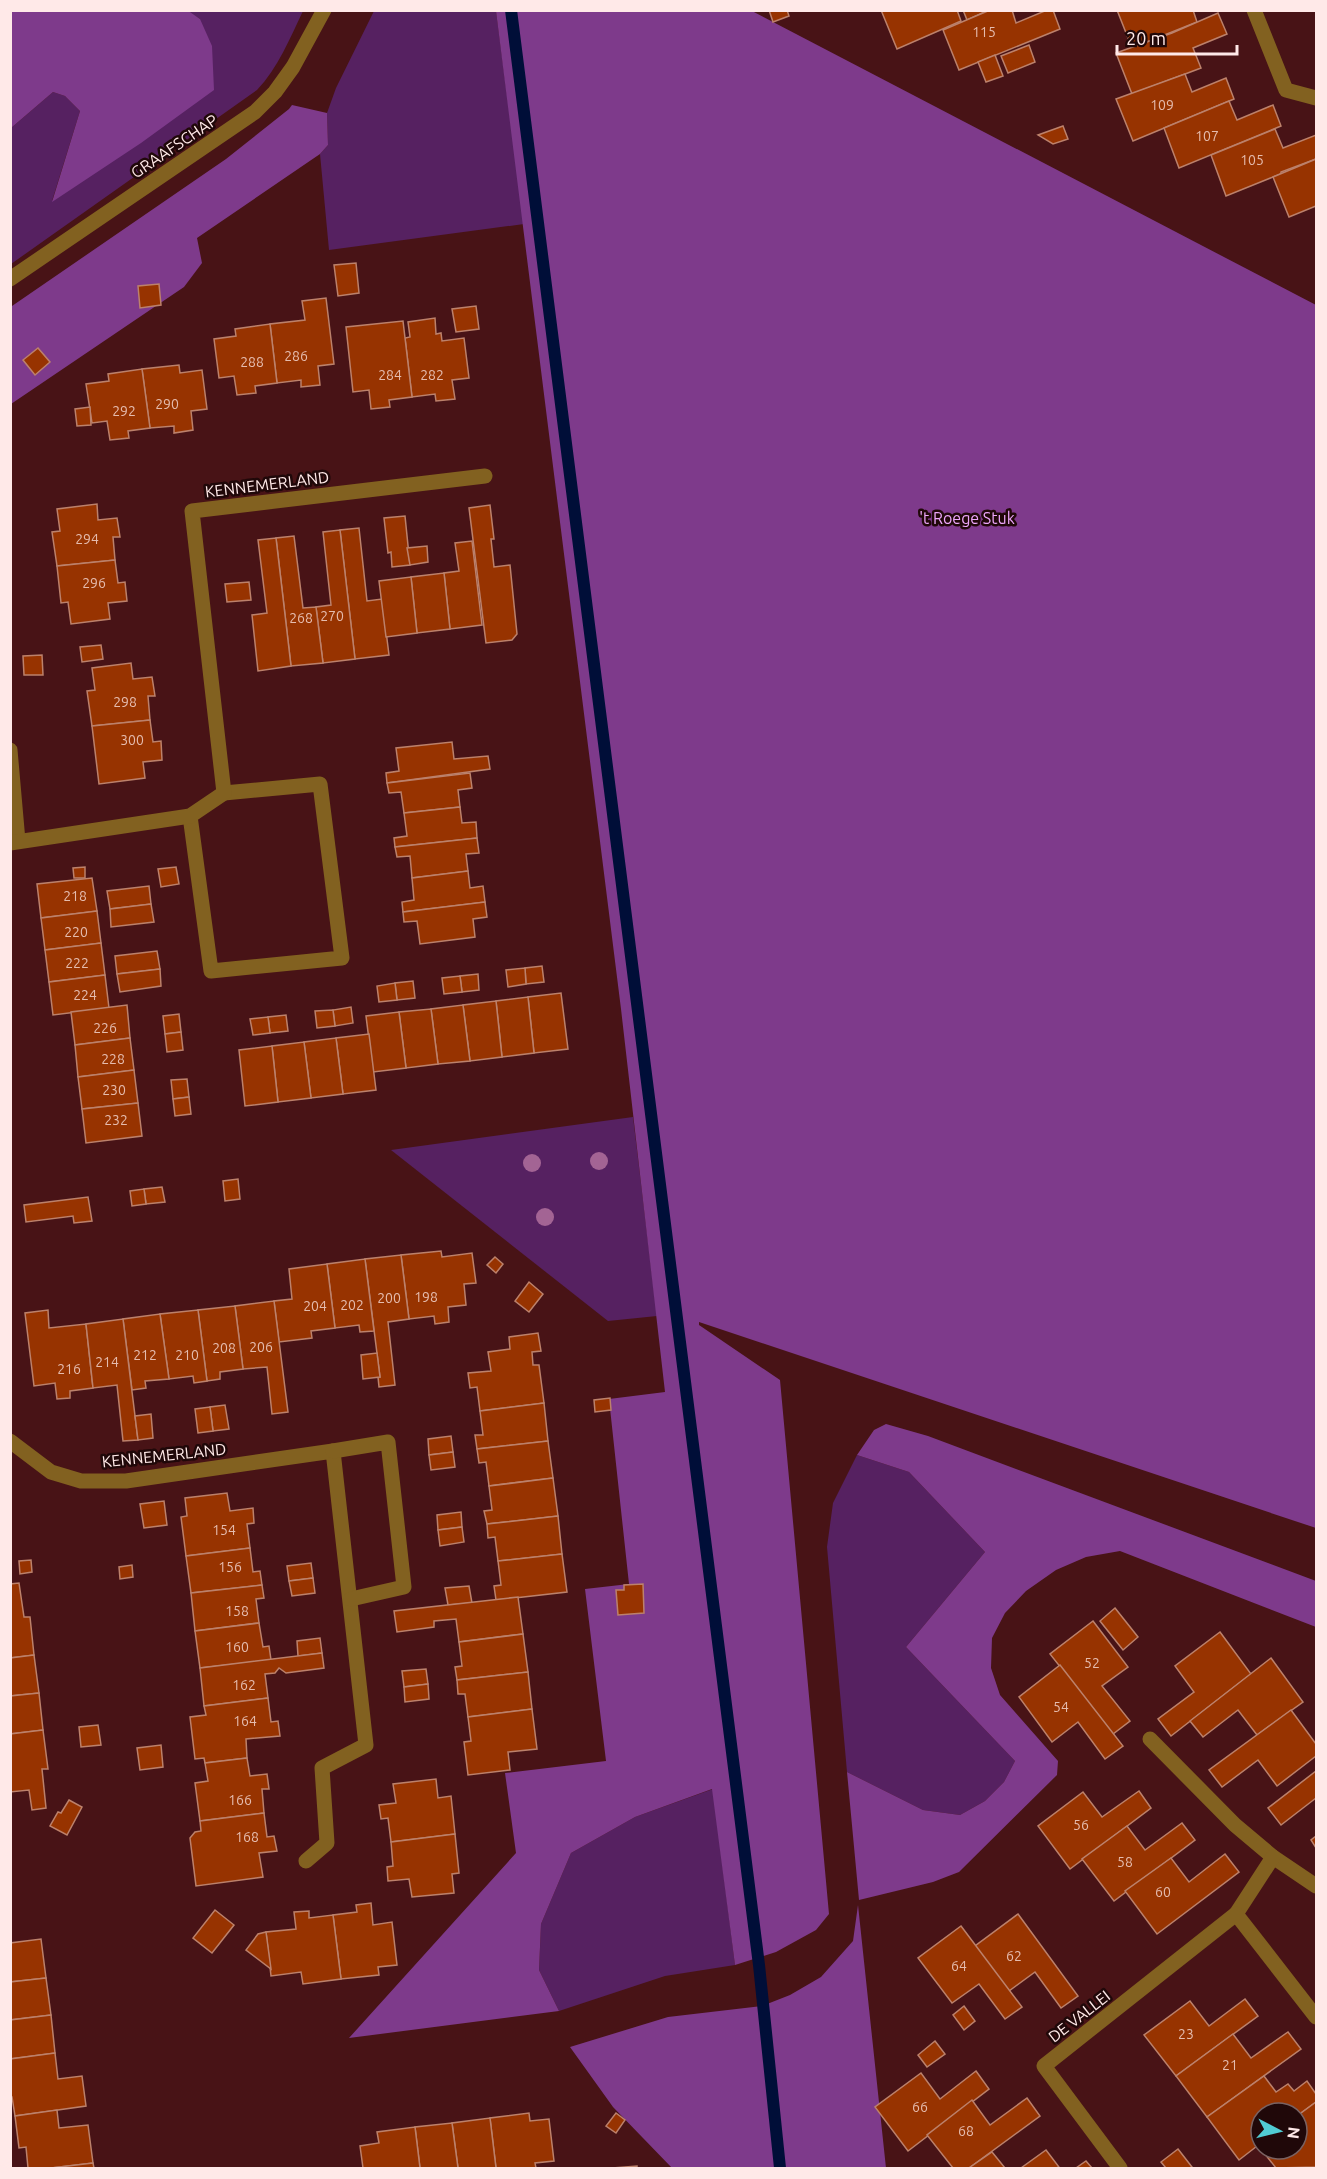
<svg xmlns="http://www.w3.org/2000/svg" width="1327" height="2179" viewBox="0 0 1327 2179" font-family="Ubuntu,sans-serif">
<style>
.green{fill:#562161}
.forest{fill:#7e3a8b}
.lines{fill:none;stroke-linecap:round;stroke-linejoin:round}
.stream{stroke:#000e38;stroke-width:12}
.building{fill:#973300;stroke:#bc816b;stroke-width:1.5}
.minor{stroke:#826120;stroke-width:15}
.tree{fill:#a36494}
.labels{text-anchor:middle;stroke-width:5;stroke-linejoin:round;paint-order:stroke}
.number-label{font-size:14px;fill:#e5bcae}
.street-label{font-size:16px;fill:#ffe9e8;stroke:#200809}
.park-label{font-size:16px;fill:#eea7fc;stroke:#200809}
</style>
<rect width="100%" height="100%" fill="#481316"/>
<g class="green">
<path d="M187,11H303C290,38 278,68 257,90L11,264V128L53,92L65,96L80,111L52,201L200,19Z"/>
<polygon points="374,11 496,11 524,224 329,250 320,154 328,145 327,113 336,88"/>
<polygon points="633,1117 657,1316 608,1321 391,1150"/>
<polygon points="857,1455 909,1472 985,1552 906,1647 1015,1761 1004,1782 985,1801 960,1815 923,1810 847,1772 827,1547 833,1503"/>
<polygon points="713,1789 735,1965 665,1976 559,2011 539,1970 541,1924 571,1853 635,1817"/>
</g>
<g class="forest">
<polygon points="187,10 200,19 212,46 214,90 141,143 52,202 80,111 65,96 53,92 11,128 11,11"/>
<polygon points="496,11 752,11 1316,305 1316,1528 699,1322 699,1325 780,1380 829,1914 816,1930 776,1952 735,1965 712,1789 635,1817 571,1853 541,1924 539,1970 559,2011 349,2038 516,1853 505,1773 606,1761 585,1589 629,1584 609,1399 665,1392 621,1009"/>
<polygon points="292,105 327,113 328,145 320,154 197,238 202,263 184,287 11,404 12,306 226,159 289,109"/>
<polygon points="886,1424 928,1436 1316,1581 1316,1627 1120,1551 1086,1557 1056,1570 1026,1591 1005,1613 992,1638 991,1668 1000,1695 1058,1761 1057,1775 959,1872 933,1882 859,1900 847,1772 923,1810 960,1815 985,1801 1004,1782 1015,1761 906,1647 985,1552 909,1472 857,1455 874,1430"/>
<polygon points="858,1905 886,2168 672,2168 613,2107 570,2047 668,2017 762,2006 790,1995 821,1977 853,1941"/>
</g>
<g class="lines">
<polyline class="stream" points="511,10 759,1965 780,2168"/>
</g>
<g class="building">
<polygon points="769,10 787,10 789,16 773,22"/>
<polygon points="881,10 957,10 961,21 897,49"/>
<polygon points="963,10 989,10 967,20"/>
<polygon points="990,10 1012,10 1016,23 1047,10 1053,10 1060,29 959,70 943,30"/>
<polygon points="1117,10 1193,10 1197,22 1132,48"/>
<polygon points="1218,13 1227,34 1193,48 1201,68 1132,94 1116,53 1172,33"/>
<polygon points="1029,45 1035,62 1008,73 1001,56"/>
<polygon points="995,55 1003,76 986,82 978,62"/>
<polygon points="1185,74 1192,92 1226,78 1234,99 1133,141 1116,99"/>
<polygon points="1229,101 1237,120 1273,105 1281,126 1179,168 1164,128"/>
<polygon points="1063,126 1068,139 1053,144 1038,135"/>
<polygon points="1275,129 1283,148 1316,135 1316,159 1281,172 1281,174 1273,177 1226,196 1211,155"/>
<polygon points="1316,159 1316,206 1289,217 1273,177"/>
<polygon points="356,263 359,293 338,296 334,265"/>
<polygon points="159,284 161,305 140,308 138,286"/>
<polygon points="326,298 334,364 318,366 320,385 301,387 301,380 277,383 270,324 305,320 302,301"/>
<polygon points="476,306 479,329 456,332 452,309"/>
<polygon points="435,318 436,334 441,333 442,341 464,338 469,378 452,380 455,399 436,401 435,394 412,397 405,338 410,337 408,322"/>
<polygon points="403,321 412,397 389,400 390,407 371,409 369,390 353,392 346,327"/>
<polygon points="270,324 277,383 255,386 256,393 237,395 234,376 219,378 214,339 236,336 235,329"/>
<polygon points="38,348 50,362 35,375 23,360"/>
<polygon points="179,365 180,373 202,370 207,409 191,411 193,430 174,433 174,426 150,428 142,369"/>
<polygon points="142,369 150,428 128,431 129,438 110,440 107,421 92,423 86,384 109,381 108,374"/>
<polygon points="90,407 91,425 77,426 75,409"/>
<polygon points="97,504 98,520 117,518 120,537 113,537 115,560 57,566 52,532 60,531 57,509"/>
<polygon points="490,505 494,539 491,539 494,567 510,565 517,634 512,640 486,643 469,508"/>
<polygon points="405,516 410,565 392,567 391,552 388,553 384,518"/>
<polygon points="359,528 367,601 382,599 389,655 355,659 340,530"/>
<polygon points="340,530 355,659 323,663 316,607 331,605 323,532"/>
<polygon points="294,536 303,608 316,607 323,663 291,666 276,538"/>
<polygon points="276,538 291,666 258,671 252,615 267,613 258,540"/>
<polygon points="472,541 482,625 450,629 444,573 459,571 455,543"/>
<polygon points="427,546 428,562 410,565 407,548"/>
<polygon points="115,560 118,583 125,582 127,601 108,603 110,619 71,624 68,602 61,603 57,566"/>
<polygon points="444,573 450,629 417,633 411,577"/>
<polygon points="411,577 417,633 386,637 379,581"/>
<polygon points="249,582 251,600 227,602 225,584"/>
<polygon points="101,645 103,659 82,662 80,647"/>
<polygon points="42,655 43,675 24,675 23,656"/>
<polygon points="131,663 133,679 152,677 155,696 148,696 150,720 92,726 87,691 95,690 92,668"/>
<polygon points="150,720 153,742 161,741 162,760 143,762 145,778 99,784 92,726"/>
<polygon points="452,742 454,759 488,756 490,769 387,783 386,773 399,771 396,748"/>
<polygon points="470,773 472,788 458,790 460,807 404,813 401,792 389,793 387,783"/>
<polygon points="460,807 462,823 476,822 477,838 395,847 394,838 407,836 404,813"/>
<polygon points="477,838 479,853 466,854 468,871 412,878 410,856 397,857 395,847"/>
<polygon points="85,867 85,878 74,878 73,868"/>
<polygon points="176,867 179,884 161,887 158,869"/>
<polygon points="468,871 470,888 483,886 485,902 403,912 402,902 414,900 412,878"/>
<polygon points="92,878 97,911 41,918 37,884"/>
<polygon points="149,886 151,904 110,909 107,891"/>
<polygon points="485,902 487,917 473,919 475,937 420,944 417,921 404,922 403,912"/>
<polygon points="151,904 154,922 111,927 110,909"/>
<polygon points="97,911 101,943 45,950 41,918"/>
<polygon points="101,943 105,975 49,982 45,950"/>
<polygon points="157,951 160,969 117,974 115,956"/>
<polygon points="542,966 544,982 526,984 525,968"/>
<polygon points="525,968 526,984 508,987 506,970"/>
<polygon points="160,969 161,986 120,992 117,974"/>
<polygon points="478,974 479,990 462,992 460,976"/>
<polygon points="105,975 109,1008 53,1015 49,982"/>
<polygon points="460,976 462,992 444,994 442,978"/>
<polygon points="413,981 415,998 397,1000 395,983"/>
<polygon points="395,983 397,1000 379,1002 377,986"/>
<polygon points="561,993 568,1049 534,1053 528,997"/>
<polygon points="528,997 534,1053 502,1057 496,1001"/>
<polygon points="496,1001 502,1057 470,1061 463,1005"/>
<polygon points="127,1005 130,1038 75,1045 71,1012"/>
<polygon points="463,1005 470,1061 438,1064 431,1009"/>
<polygon points="351,1007 353,1023 335,1026 333,1010"/>
<polygon points="431,1009 438,1064 406,1068 399,1012"/>
<polygon points="333,1010 335,1026 317,1028 315,1011"/>
<polygon points="399,1012 406,1068 373,1072 366,1016"/>
<polygon points="179,1014 181,1032 165,1034 163,1016"/>
<polygon points="286,1015 288,1031 270,1033 268,1017"/>
<polygon points="268,1017 270,1033 253,1035 250,1019"/>
<polygon points="181,1032 183,1050 167,1052 165,1034"/>
<polygon points="369,1034 376,1090 343,1094 336,1038"/>
<polygon points="130,1038 134,1070 78,1077 75,1045"/>
<polygon points="336,1038 343,1094 311,1098 304,1042"/>
<polygon points="304,1042 311,1098 278,1102 272,1046"/>
<polygon points="272,1046 278,1102 245,1106 239,1050"/>
<polygon points="134,1070 138,1103 82,1109 78,1077"/>
<polygon points="187,1079 189,1097 173,1099 171,1080"/>
<polygon points="189,1097 191,1114 175,1116 173,1099"/>
<polygon points="138,1103 142,1136 86,1143 82,1109"/>
<polygon points="238,1179 240,1199 225,1201 223,1181"/>
<polygon points="162,1187 165,1202 146,1204 144,1189"/>
<polygon points="144,1189 146,1204 132,1206 130,1191"/>
<polygon points="88,1197 92,1221 74,1223 73,1216 26,1222 24,1205"/>
<polygon points="441,1251 442,1257 472,1253 476,1283 464,1284 466,1305 448,1307 449,1322 435,1324 434,1316 409,1319 401,1255"/>
<polygon points="401,1255 409,1319 388,1322 395,1385 379,1387 378,1377 380,1377 365,1259"/>
<polygon points="495,1257 503,1264 496,1273 487,1265"/>
<polygon points="365,1259 374,1331 360,1332 359,1325 335,1328 327,1264"/>
<polygon points="327,1264 335,1328 311,1331 312,1338 279,1342 274,1301 292,1299 289,1269"/>
<polygon points="529,1282 543,1294 529,1312 515,1301"/>
<polygon points="274,1301 288,1412 272,1414 267,1367 243,1369 235,1306"/>
<polygon points="235,1306 243,1369 220,1372 220,1379 207,1381 198,1310"/>
<polygon points="48,1310 49,1328 86,1324 93,1388 70,1391 70,1398 57,1399 55,1383 34,1386 25,1313"/>
<polygon points="198,1310 207,1381 194,1383 193,1376 169,1379 160,1314"/>
<polygon points="160,1314 169,1379 145,1381 146,1388 132,1390 123,1319"/>
<polygon points="123,1319 138,1440 123,1441 117,1385 93,1388 86,1324"/>
<polygon points="538,1333 541,1351 532,1352 533,1365 539,1365 544,1403 480,1411 477,1387 470,1388 468,1373 491,1371 488,1352 510,1349 509,1337"/>
<polygon points="377,1353 380,1377 363,1379 361,1355"/>
<polygon points="610,1398 611,1410 595,1412 594,1400"/>
<polygon points="544,1403 548,1441 477,1449 475,1435 483,1435 480,1411"/>
<polygon points="225,1405 229,1429 213,1431 210,1407"/>
<polygon points="210,1407 213,1431 198,1433 195,1409"/>
<polygon points="151,1414 153,1438 138,1440 135,1416"/>
<polygon points="451,1436 453,1452 429,1455 428,1439"/>
<polygon points="548,1441 553,1478 489,1486 486,1462 479,1463 477,1449"/>
<polygon points="453,1452 455,1467 431,1470 429,1455"/>
<polygon points="553,1478 558,1516 487,1524 484,1511 492,1510 489,1486"/>
<polygon points="227,1493 230,1511 253,1508 254,1523 247,1524 250,1548 186,1556 181,1517 187,1516 185,1498"/>
<polygon points="164,1501 167,1525 144,1528 140,1504"/>
<polygon points="461,1512 462,1527 438,1530 437,1515"/>
<polygon points="558,1516 562,1554 498,1561 495,1537 488,1538 487,1524"/>
<polygon points="462,1527 464,1542 440,1546 438,1530"/>
<polygon points="250,1548 253,1572 260,1571 262,1585 191,1593 186,1556"/>
<polygon points="562,1554 567,1592 496,1600 494,1586 501,1585 498,1561"/>
<polygon points="31,1560 32,1572 20,1574 19,1561"/>
<polygon points="311,1563 313,1578 289,1581 287,1566"/>
<polygon points="132,1565 133,1577 120,1579 119,1567"/>
<polygon points="313,1578 315,1593 292,1596 289,1581"/>
<polygon points="19,1583 24,1617 30,1617 34,1655 10,1658 10,1584"/>
<polygon points="643,1584 644,1613 618,1615 616,1590 624,1590 624,1585"/>
<polygon points="262,1585 264,1598 256,1599 259,1623 195,1631 191,1593"/>
<polygon points="469,1586 472,1603 448,1605 445,1588"/>
<polygon points="518,1597 523,1634 459,1642 456,1619 434,1621 434,1627 397,1632 394,1611"/>
<polygon points="1115,1608 1138,1637 1123,1650 1100,1621"/>
<polygon points="1093,1621 1128,1667 1102,1686 1130,1721 1113,1734 1050,1654"/>
<polygon points="259,1623 263,1647 269,1646 271,1660 200,1668 195,1631"/>
<polygon points="1220,1632 1251,1674 1171,1736 1158,1719 1194,1692 1175,1666"/>
<polygon points="523,1634 528,1672 457,1680 455,1667 462,1666 459,1642"/>
<polygon points="320,1638 322,1653 298,1656 297,1641"/>
<polygon points="322,1653 324,1668 286,1673 279,1668 275,1673 265,1674 268,1698 204,1706 200,1668"/>
<polygon points="34,1655 39,1693 10,1696 10,1658"/>
<polygon points="1271,1658 1303,1702 1257,1735 1238,1710 1203,1737 1190,1721"/>
<polygon points="1060,1665 1123,1746 1105,1759 1078,1722 1052,1742 1019,1697"/>
<polygon points="426,1669 428,1684 404,1687 402,1671"/>
<polygon points="528,1672 532,1709 468,1717 465,1694 458,1694 457,1680"/>
<polygon points="428,1684 429,1699 405,1702 404,1687"/>
<polygon points="39,1693 43,1730 10,1734 10,1696"/>
<polygon points="268,1698 271,1722 278,1721 280,1736 246,1739 247,1758 205,1763 204,1758 195,1759 190,1717 206,1715 204,1706"/>
<polygon points="532,1709 537,1749 508,1752 510,1770 468,1775 464,1742 471,1741 468,1717"/>
<polygon points="1291,1710 1316,1744 1316,1756 1277,1786 1258,1760 1222,1787 1209,1770"/>
<polygon points="98,1725 101,1745 81,1747 79,1727"/>
<polygon points="43,1730 48,1769 42,1769 46,1808 32,1810 29,1790 10,1792 10,1734"/>
<polygon points="161,1745 163,1767 140,1770 137,1748"/>
<polygon points="247,1758 250,1776 267,1774 269,1789 262,1789 264,1813 200,1821 195,1783 208,1781 205,1763"/>
<polygon points="1316,1771 1316,1798 1281,1825 1268,1808"/>
<polygon points="436,1779 438,1798 451,1796 455,1834 391,1842 388,1818 381,1819 379,1805 396,1803 393,1784"/>
<polygon points="1139,1791 1151,1808 1070,1869 1038,1826 1083,1792 1102,1817"/>
<polygon points="69,1800 82,1807 67,1835 50,1826 58,1812 61,1813"/>
<polygon points="264,1813 267,1837 274,1836 277,1851 259,1853 263,1877 196,1886 190,1838 195,1832 201,1831 200,1821"/>
<polygon points="1182,1823 1195,1840 1114,1901 1082,1859 1127,1826 1145,1850"/>
<polygon points="455,1834 459,1873 452,1874 454,1893 412,1897 409,1879 388,1881 387,1867 393,1866 391,1842"/>
<polygon points="1316,1836 1316,1848 1311,1840"/>
<polygon points="1225,1854 1239,1872 1157,1934 1125,1891 1171,1858 1189,1882"/>
<polygon points="371,1903 373,1925 392,1922 397,1965 378,1967 379,1975 341,1979 333,1915 357,1912 356,1905"/>
<polygon points="215,1910 234,1925 212,1953 193,1938"/>
<polygon points="309,1911 309,1918 333,1915 341,1979 303,1984 301,1972 271,1976 266,1932 296,1929 294,1912"/>
<polygon points="1018,1914 1078,1996 1061,2008 1035,1972 1009,1991 975,1946"/>
<polygon points="961,1926 1022,2007 1005,2019 979,1984 952,2003 918,1958"/>
<polygon points="266,1932 271,1969 246,1950 258,1934"/>
<polygon points="41,1939 46,1978 10,1982 10,1943"/>
<polygon points="46,1978 51,2015 10,2020 10,1982"/>
<polygon points="1245,1999 1258,2016 1176,2076 1144,2035 1190,2001 1209,2026"/>
<polygon points="964,2006 975,2021 964,2030 953,2015"/>
<polygon points="51,2015 55,2053 10,2059 10,2020"/>
<polygon points="1288,2032 1301,2049 1207,2117 1176,2076 1233,2034 1251,2058"/>
<polygon points="935,2041 945,2054 927,2067 918,2055"/>
<polygon points="55,2053 58,2079 82,2076 86,2106 15,2116 12,2097 10,2097 10,2059"/>
<polygon points="976,2071 989,2089 908,2151 875,2107 921,2073 940,2099"/>
<polygon points="1264,2076 1276,2092 1288,2084 1294,2091 1307,2081 1316,2094 1316,2102 1297,2116 1297,2113 1261,2113 1261,2143 1239,2160 1207,2117"/>
<polygon points="1027,2098 1040,2116 969,2168 953,2168 927,2135 972,2100 990,2125"/>
<polygon points="1316,2102 1316,2167 1276,2168 1261,2149 1297,2149 1297,2116"/>
<polygon points="57,2110 59,2128 88,2125 93,2163 51,2168 28,2168 26,2147 19,2148 15,2116"/>
<polygon points="529,2113 530,2121 549,2119 554,2161 535,2163 536,2168 496,2168 490,2118"/>
<polygon points="616,2113 625,2120 616,2133 606,2126"/>
<polygon points="490,2118 496,2168 458,2168 452,2123"/>
<polygon points="452,2123 458,2168 420,2168 415,2127"/>
<polygon points="415,2127 420,2168 363,2168 360,2146 379,2143 377,2132"/>
<polygon points="1178,2149 1192,2167 1190,2168 1166,2168 1161,2162"/>
<polygon points="1046,2150 1059,2167 1056,2168 1021,2168"/>
<polygon points="992,2152 1005,2168 969,2168"/>
<polygon points="1086,2161 1092,2168 1076,2168"/>
<polygon points="93,2163 94,2168 51,2168"/>
<polygon points="637,2166 637,2168 612,2168"/>
</g>
<g class="lines">
<g class="minor">
<polyline points="1254,10 1286,90 1316,98"/>
<polyline points="10,279 255,112 275,92 293,67 324,10"/>
<polyline points="10,750 18,841"/>
<polyline points="190,816 211,971 342,958 320,784 224,793"/>
<polyline points="10,843 190,816 224,793 192,511 485,476"/>
<polyline points="10,1441 51,1472 81,1481 126,1481 333,1451 366,1745 322,1768 327,1843 306,1861"/>
<polyline points="333,1451 388,1442 404,1587 351,1599"/>
<polyline points="1150,1739 1235,1825 1273,1857 1316,1886"/>
<polyline points="1236,1914 1273,1857"/>
<polyline points="1120,2168 1044,2066 1236,1914 1316,2017"/>
</g>
</g>
<g class="tree">
<circle cx="599" cy="1161" r="9"/>
<circle cx="532" cy="1163" r="9"/>
<circle cx="545" cy="1217" r="9"/>
</g>
<g class="labels">
<g class="number-label">
<text x="984" y="37">115</text>
<text x="1162" y="110">109</text>
<text x="1207" y="141">107</text>
<text x="1252" y="165">105</text>
<text x="296" y="361">286</text>
<text x="252" y="367">288</text>
<text x="390" y="380">284</text>
<text x="432" y="380">282</text>
<text x="167" y="409">290</text>
<text x="124" y="416">292</text>
<text x="87" y="544">294</text>
<text x="94" y="588">296</text>
<text x="332" y="621">270</text>
<text x="301" y="623">268</text>
<text x="125" y="707">298</text>
<text x="132" y="745">300</text>
<text x="75" y="901">218</text>
<text x="76" y="937">220</text>
<text x="77" y="968">222</text>
<text x="85" y="1000">224</text>
<text x="105" y="1033">226</text>
<text x="113" y="1064">228</text>
<text x="114" y="1095">230</text>
<text x="116" y="1125">232</text>
<text x="426" y="1302">198</text>
<text x="389" y="1303">200</text>
<text x="352" y="1310">202</text>
<text x="315" y="1311">204</text>
<text x="261" y="1352">206</text>
<text x="224" y="1353">208</text>
<text x="145" y="1360">212</text>
<text x="187" y="1360">210</text>
<text x="107" y="1367">214</text>
<text x="69" y="1374">216</text>
<text x="224" y="1535">154</text>
<text x="230" y="1572">156</text>
<text x="237" y="1616">158</text>
<text x="237" y="1652">160</text>
<text x="1092" y="1668">52</text>
<text x="244" y="1690">162</text>
<text x="1061" y="1712">54</text>
<text x="245" y="1726">164</text>
<text x="240" y="1805">166</text>
<text x="1081" y="1830">56</text>
<text x="247" y="1842">168</text>
<text x="1125" y="1867">58</text>
<text x="1163" y="1897">60</text>
<text x="1014" y="1961">62</text>
<text x="959" y="1971">64</text>
<text x="1186" y="2039">23</text>
<text x="1230" y="2070">21</text>
<text x="920" y="2112">66</text>
<text x="966" y="2136">68</text>
</g>
<g class="street-label">
<text transform="translate(174 146) rotate(-34)" y="6">GRAAFSCHAP</text>
<text transform="translate(267 484) rotate(-7)" y="6">KENNEMERLAND</text>
<text transform="translate(164 1455) rotate(-6)" y="6">KENNEMERLAND</text>
<text transform="translate(1079 2016) rotate(-38)" y="6">DE VALLEI</text>
</g>
<g class="park-label">
<text x="967" y="524">'t Roege Stuk</text>
</g>
</g>
<rect width="1327" height="2179" fill="none" stroke="#ffe9e8" stroke-width="24"/>
<g transform="translate(1279 2131) rotate(97)"><circle r="28" fill="#200809" stroke="#796262" stroke-width="1.5"/>
<path d="M0-4.5L10 22L0 15L-10 22Z" fill="#51ccd3"/>
<text y="-9" font-size="16" font-weight="bold" text-anchor="middle" fill="#ffe9e8">N</text>
</g>
<path d="M1117 45v9h120v-9" fill="none" stroke="#ffe9e8" stroke-width="3"/>
<text x="1126" y="45" font-size="18" fill="#ffe9e8" stroke="#200809" stroke-width="4.5" paint-order="stroke">20 m</text>
</svg>
